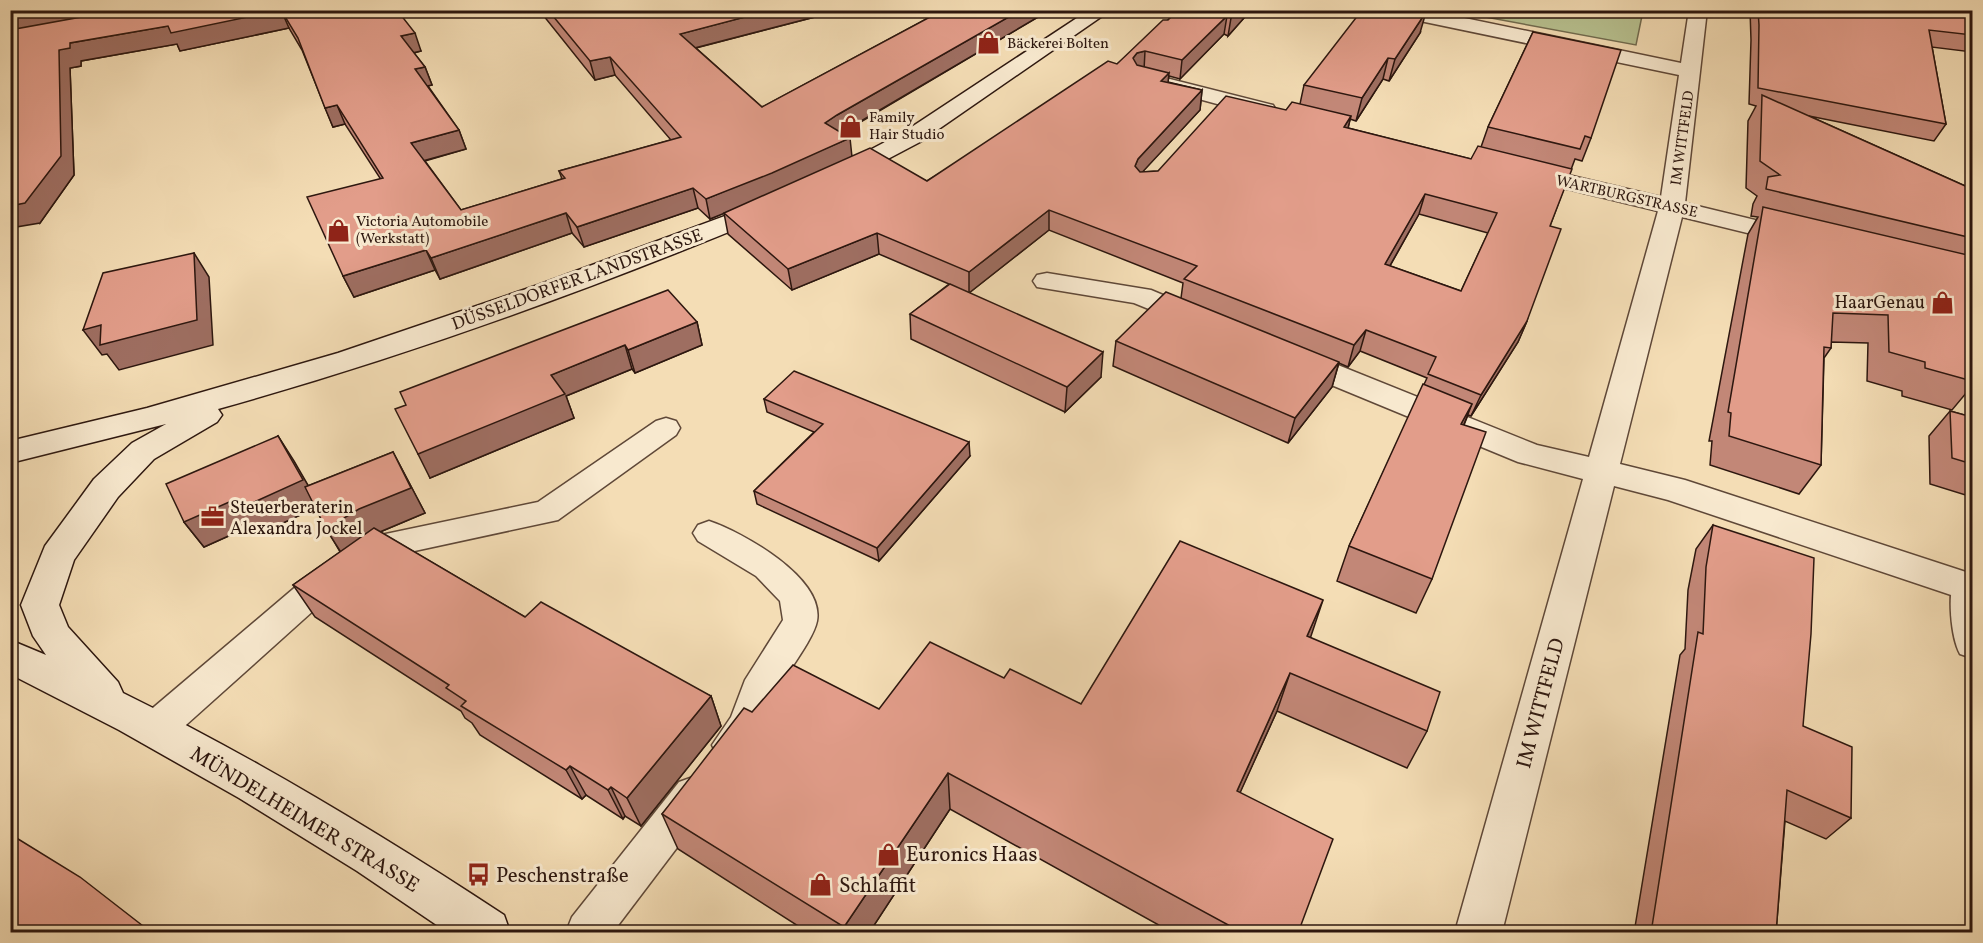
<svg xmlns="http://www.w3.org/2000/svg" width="1983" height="943" viewBox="0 0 1983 943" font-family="Vollkorn,serif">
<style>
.green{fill:#b8c291;stroke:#726c50;stroke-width:1.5}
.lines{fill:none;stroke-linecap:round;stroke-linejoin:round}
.service-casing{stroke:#5f4838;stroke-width:3}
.minor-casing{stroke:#5f4838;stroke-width:3}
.secondary-casing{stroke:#2d170f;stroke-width:3}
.service{fill:#f8e9cf;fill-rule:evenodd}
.minor{fill:#f8e9cf;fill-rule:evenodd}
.secondary{fill:#f8e9cf;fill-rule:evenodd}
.wall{fill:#c28777;stroke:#2d170f;stroke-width:1.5;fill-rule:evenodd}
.shaded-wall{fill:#9e6e61;stroke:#2d170f;stroke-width:1.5}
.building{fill:#e29d8a;stroke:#2d170f;stroke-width:1.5;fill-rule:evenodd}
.labels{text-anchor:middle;stroke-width:6;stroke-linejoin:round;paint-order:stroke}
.far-poi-label{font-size:15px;fill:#2d170f;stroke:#f8e9cf;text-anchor:start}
.far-street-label{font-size:15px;fill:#2d170f;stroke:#f8e9cf}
.street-label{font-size:18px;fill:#2d170f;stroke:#f8e9cf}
.poi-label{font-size:18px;fill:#2d170f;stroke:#f8e9cf;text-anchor:end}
.near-street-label{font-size:21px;fill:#2d170f;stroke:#f8e9cf}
.near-poi-label{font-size:21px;fill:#2d170f;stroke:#f8e9cf;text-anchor:start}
</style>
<rect width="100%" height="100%" fill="#f4ddb5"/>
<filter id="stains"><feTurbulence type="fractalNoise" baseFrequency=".00333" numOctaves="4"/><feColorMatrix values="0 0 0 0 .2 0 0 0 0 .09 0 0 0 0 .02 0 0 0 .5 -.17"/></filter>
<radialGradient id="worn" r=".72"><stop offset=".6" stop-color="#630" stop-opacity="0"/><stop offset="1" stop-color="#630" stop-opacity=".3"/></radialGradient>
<polygon class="green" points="1643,11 1636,45 1453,11 1643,10"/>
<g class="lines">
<defs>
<g id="service">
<polygon points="666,418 676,421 680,428 676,435 558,520 396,555 323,602 167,742 154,746 141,742 135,730 141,718 299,584 376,536 538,502 656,421"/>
<path d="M709,521C742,532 825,578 817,621C813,641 784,676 774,696C762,722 762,750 731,762L718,757L712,745L731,717L745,680L783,620L780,601L756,576L698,541L693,533L698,525Z"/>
<path d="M1967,573L1972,575V658L1960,654C1951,638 1947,593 1955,577Z"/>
<polygon points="693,777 707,782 713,795 707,808 613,932 566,932 572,917 679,782"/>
</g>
<g id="minor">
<polygon points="1387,10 1426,10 1681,63 1689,10 1707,10 1685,203 1805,232 1809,237 1805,242 1796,245 1682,217 1620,464 1685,480 1972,574 1972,602 1668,500 1614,486 1502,932 1455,932 1583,479 1518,462 1283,365 1278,358 1283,351 1293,349 1303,351 1537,445 1589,457 1658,211 1514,176 1510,171 1514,166 1522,164 1661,197 1679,75 1396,16"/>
<polygon points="1158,76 1273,105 1276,110 1273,115 1265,117 1151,86 1147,82 1151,78"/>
<polygon points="1047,273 1151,290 1208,314 1212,320 1208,326 1198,329 1134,303 1037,287 1033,281 1037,275"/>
</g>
<g id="secondary">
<polygon points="1089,10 1111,10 920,142 848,180 832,180 828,175 832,170 904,132"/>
<path d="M768,200L777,202L780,207L777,212C595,288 408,356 218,409L222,415L217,422L154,459L118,497L74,560L59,605L68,627L118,682L123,693C255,758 381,834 504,915L510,932H447L357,871L239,798L119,730L10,674V640L46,655L33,636L21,605L45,546L94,479L132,443L166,424L10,463V441L147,408L338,353L538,285Z"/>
</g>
</defs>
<use href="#service" class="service-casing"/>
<use href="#minor" class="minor-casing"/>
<use href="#secondary" class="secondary-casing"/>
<use href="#service" class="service"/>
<use href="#minor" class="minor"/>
<use href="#secondary" class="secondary"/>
</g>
<g class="wall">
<path d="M10,10H434L402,17L421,51L414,53L425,67L432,85L428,86L459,130L466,149L425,161L461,210L562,179L559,171L671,140L615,75L595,80L539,10H842L696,48L762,107L943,10H1050L842,133L852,156L927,181L1117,64L1170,18L1145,10H1251L1228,36L1224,34L1180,79L1169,76L1168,82L1202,90L1200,110L1142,172L1158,171L1300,104L1304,85L1420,33L1389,81L1383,79L1356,121L1350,119L1348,128L1471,159L1481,147L1488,127L1533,32L1591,138L1582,161L1575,159L1550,226L1527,321L1518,342L1471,416L1468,415L1464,425L1432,579L1416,613L1337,581L1349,546L1427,378L1360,351L1348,367L1339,363L1332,387L1288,443L1113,366L1116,341L1181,298L1183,283L1049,230L969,293L1101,377L1065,412L911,339L910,314L949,284L879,254L792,290L728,234L724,213L710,219L698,208L584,247L572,233L440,279L435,270L354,297L343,276L380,178L345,124L333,127L302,50L289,28L180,51L177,44L81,61V66L70,68L74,175L40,223ZM1419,214L1488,233L1461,291L1390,266Z"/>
<polygon points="1750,10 1972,10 1972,52 1932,47 1946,124 1934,141 1809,116 1972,189 1972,386 1952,410 1902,396 1902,391 1867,381 1868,343 1831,342 1831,348 1824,358 1821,465 1799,494 1710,465 1712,441 1709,441 1748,234 1758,217 1751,216 1753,204 1757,196 1746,188 1748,121 1756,106 1749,104 1751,40"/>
<polygon points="697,322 702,345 635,373 632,369 566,396 574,418 430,478 406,405"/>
<polygon points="764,399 970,456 879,561 757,504 754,491 814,432 767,412"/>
<polygon points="1950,411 1972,417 1972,497 1930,484 1929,436"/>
<polygon points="278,436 308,486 393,452 425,513 380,532 525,617 711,696 721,726 641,826 625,816 623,819 586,795 582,799 480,735 472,723 465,718 461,711 315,617 293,585 340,552 315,508 259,534 253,525 204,547 184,522"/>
<polygon points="1713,525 1803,726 1851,818 1826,839 1785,821 1776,933 1634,933 1680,655 1685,649 1688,590 1696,549"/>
<polygon points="1310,637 1427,731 1407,768 1277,711 1240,792 1298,933 1173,933 950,809 869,933 809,933 678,849 662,814 752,712 879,709 1004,678 1081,704"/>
</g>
<g class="shaded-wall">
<polygon points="30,10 134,10 10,34 10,14"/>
<polygon points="281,10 289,28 180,51 177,44 81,61 81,66 70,68 74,175 40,223 10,228 10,206 59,50 70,43 168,26"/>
<polygon points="394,10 434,10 397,18"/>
<polygon points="772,10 842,10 683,51 680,34"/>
<polygon points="1021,10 1050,10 839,134 825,123 837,115"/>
<polygon points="1238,10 1251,10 1228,36 1231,18"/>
<polygon points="1426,12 1420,33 1389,81 1395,59"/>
<polygon points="1227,16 1224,34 1180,79 1182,60"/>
<polygon points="415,33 421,51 408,54 401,36"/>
<polygon points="1145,51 1144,70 1135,72 1133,58 1137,53"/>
<polygon points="610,57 615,75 595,80 590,61"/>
<polygon points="1388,58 1383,79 1356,121 1362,98"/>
<polygon points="425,67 432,85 422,87 415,69"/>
<polygon points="1169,73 1167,92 1161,81"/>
<polygon points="1202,90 1200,110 1136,179 1135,166 1138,159"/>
<polygon points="337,105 345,124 333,127 325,108"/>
<polygon points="1351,116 1346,136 1344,127"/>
<polygon points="459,130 466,149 419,162 411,143"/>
<polygon points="850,138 852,157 775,193 710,219 706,199"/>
<polygon points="693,188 698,208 584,247 577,227"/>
<polygon points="1425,194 1419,214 1379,285 1385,264"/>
<polygon points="1049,210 1049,230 969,293 969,272"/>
<polygon points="566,213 572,233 440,279 431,258"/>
<polygon points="877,233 879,254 792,290 788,269"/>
<polygon points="426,250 435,270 354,297 343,276"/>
<polygon points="194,253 209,277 213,345 119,370 107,354 102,355 83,330"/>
<polygon points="1527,321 1518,342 1471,416 1481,395"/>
<polygon points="697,322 702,345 635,373 628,350"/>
<polygon points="1366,330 1360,351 1348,367 1354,345"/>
<polygon points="625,345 632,369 566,396 574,418 430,478 418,454 551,375"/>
<polygon points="1103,352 1101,377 1065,412 1067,387"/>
<polygon points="1339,362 1332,387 1288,443 1295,418"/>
<polygon points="1472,404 1458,439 1461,424"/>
<polygon points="278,436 294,461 320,506 259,534 253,525 204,547 184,522"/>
<polygon points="969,442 970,456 879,561 877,548"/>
<polygon points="393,452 425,513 375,534 342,554 326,529"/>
<polygon points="1323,600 1310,639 1294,675 1307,636"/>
<polygon points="1290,673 1277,711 1225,826 1237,791"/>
<polygon points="711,696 721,726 641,826 627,798"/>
<polygon points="570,766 586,795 582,799 566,770"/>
<polygon points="948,773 950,809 869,933 845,933 844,927"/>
<polygon points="611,787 625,816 623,819 608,790"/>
</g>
<g class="building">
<polygon points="10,10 30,10 10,14"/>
<polygon points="120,10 281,10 171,33 168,26 70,43 70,48 59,50 61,156 25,203 10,206 10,30"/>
<polygon points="281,10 397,10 415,33 401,36 425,67 415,69 459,130 411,143 461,210 565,178 559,171 681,137 610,57 590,61 548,10 772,10 680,34 762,107 943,10 1021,10 837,115 825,123 850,138 772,173 706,199 693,188 577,227 566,213 431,258 426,250 343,276 307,197 383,178 337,105 325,108 298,38"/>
<path d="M1178,10H1238L1231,18L1227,16L1182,60L1145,51L1137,53L1133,58L1137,65L1169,73L1161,81L1202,90L1138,159L1135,166L1140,172L1158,171L1226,96L1286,110L1292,102L1351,116L1344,127L1471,159L1478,146L1572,169L1550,226L1561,229L1527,321L1481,395L1428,374L1436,357L1366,330L1354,345L1184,279L1197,266L1049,210L969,272L877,233L788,269L724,213L870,148L927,181L1108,61L1117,64L1163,20H1168ZM1425,194L1497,213L1461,291L1385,264Z"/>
<polygon points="1362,10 1417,10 1426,12 1395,59 1388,58 1362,98 1304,85"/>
<polygon points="1758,10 1972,10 1972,35 1929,30 1946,124 1758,88 1759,25"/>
<polygon points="1533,32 1621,50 1591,138 1585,136 1580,149 1488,127"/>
<polygon points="1762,95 1972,189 1972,238 1766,189 1768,177 1780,175 1760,161"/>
<polygon points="1763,207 1972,256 1972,317 1969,316 1972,352 1972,381 1925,368 1925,362 1889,352 1888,315 1833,313 1831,348 1824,347 1821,465 1729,436 1731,413 1728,412"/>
<polygon points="194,253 197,320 100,345 101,325 83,330 103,273"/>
<polygon points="950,284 1103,352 1067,387 910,314"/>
<polygon points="668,290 697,322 628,350 625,345 551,375 565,394 418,454 395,409 406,405 400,392"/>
<polygon points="1166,292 1339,362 1295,418 1116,341"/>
<polygon points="794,371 969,442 877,548 754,491 823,424 764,399"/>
<polygon points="1423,384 1472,404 1461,424 1486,432 1432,579 1349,546"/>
<polygon points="1950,411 1972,417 1972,464 1952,458"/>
<polygon points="278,436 303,480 241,508 236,499 184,522 166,484"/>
<polygon points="393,452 411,488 359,509 326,529 305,487"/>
<polygon points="1713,525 1814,558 1811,634 1803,726 1852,747 1851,818 1787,790 1776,933 1651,933 1698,632 1703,634 1706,567"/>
<polygon points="374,528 525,617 541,602 711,696 627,798 611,787 608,790 570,766 566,770 461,706 466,701 446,688 449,685 293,585"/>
<polygon points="1180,541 1323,600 1307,636 1440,692 1427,731 1290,673 1237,791 1333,839 1298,933 1243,933 948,773 844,927 662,814 744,708 752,712 793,665 879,709 930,642 1004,678 1010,669 1081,704"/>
<polygon points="10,834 80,877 152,933 10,933"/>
</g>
<defs>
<symbol id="shop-bare" viewBox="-9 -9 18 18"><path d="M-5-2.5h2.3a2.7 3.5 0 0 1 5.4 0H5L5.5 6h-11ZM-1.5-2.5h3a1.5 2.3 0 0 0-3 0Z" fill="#8f2418" stroke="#f8e9cf" stroke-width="2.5" paint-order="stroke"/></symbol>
<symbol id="office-bare" viewBox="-9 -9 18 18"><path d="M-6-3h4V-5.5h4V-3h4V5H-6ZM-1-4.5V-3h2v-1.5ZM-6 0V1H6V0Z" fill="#8f2418" stroke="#f8e9cf" stroke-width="2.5" paint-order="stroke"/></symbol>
<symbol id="bus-bare" viewBox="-9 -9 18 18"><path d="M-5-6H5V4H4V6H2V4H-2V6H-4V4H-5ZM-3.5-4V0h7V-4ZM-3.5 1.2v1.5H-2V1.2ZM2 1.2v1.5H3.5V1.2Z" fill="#8f2418" stroke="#f8e9cf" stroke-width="2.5" paint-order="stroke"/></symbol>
</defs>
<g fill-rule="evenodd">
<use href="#shop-bare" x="972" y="26" width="33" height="33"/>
<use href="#shop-bare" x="834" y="110" width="33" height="33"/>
<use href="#shop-bare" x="322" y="214" width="33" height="33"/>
<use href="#shop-bare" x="1926" y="286" width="33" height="33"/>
<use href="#office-bare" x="196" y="500" width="33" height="33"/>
<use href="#shop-bare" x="872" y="838" width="33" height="33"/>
<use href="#bus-bare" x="462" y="858" width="33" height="33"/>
<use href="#shop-bare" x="804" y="868" width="33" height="33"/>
</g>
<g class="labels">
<g class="far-poi-label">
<text x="1007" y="48">Bäckerei Bolten</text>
<text x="869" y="122">Family<tspan x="869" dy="17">Hair Studio</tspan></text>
<text x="356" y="226">Victoria Automobile<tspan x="356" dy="17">(Werkstatt)</tspan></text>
</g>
<g class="far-street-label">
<text transform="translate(1682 138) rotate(-82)" y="5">IM WITTFELD</text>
<text transform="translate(1627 196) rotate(13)" y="5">WARTBURGSTRASSE</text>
</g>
<g class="street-label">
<text transform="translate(577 279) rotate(-20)" y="6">DÜSSELDORFER LANDSTRASSE</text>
</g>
<g class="poi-label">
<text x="1925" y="308">HaarGenau</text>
<text x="230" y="513" text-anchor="start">Steuerberaterin<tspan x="230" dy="21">Alexandra Jockel</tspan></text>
</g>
<g class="near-street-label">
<text transform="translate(1540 703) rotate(-75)" y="7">IM WITTFELD</text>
<text transform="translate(305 819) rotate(31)" y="7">MÜNDELHEIMER STRASSE</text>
</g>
<g class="near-poi-label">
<text x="906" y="861">Euronics Haas</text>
<text x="496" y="882">Peschenstraße</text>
<text x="839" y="892">Schlaffit</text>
</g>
</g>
<rect width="1983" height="943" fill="none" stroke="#f4ddb5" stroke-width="36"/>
<rect x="12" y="12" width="1959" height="919" fill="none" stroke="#2d170f" stroke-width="3"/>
<rect x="18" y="18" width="1947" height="907" fill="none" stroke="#2d170f" stroke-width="1.5"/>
<rect width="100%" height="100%" filter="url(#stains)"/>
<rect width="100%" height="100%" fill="url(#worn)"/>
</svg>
